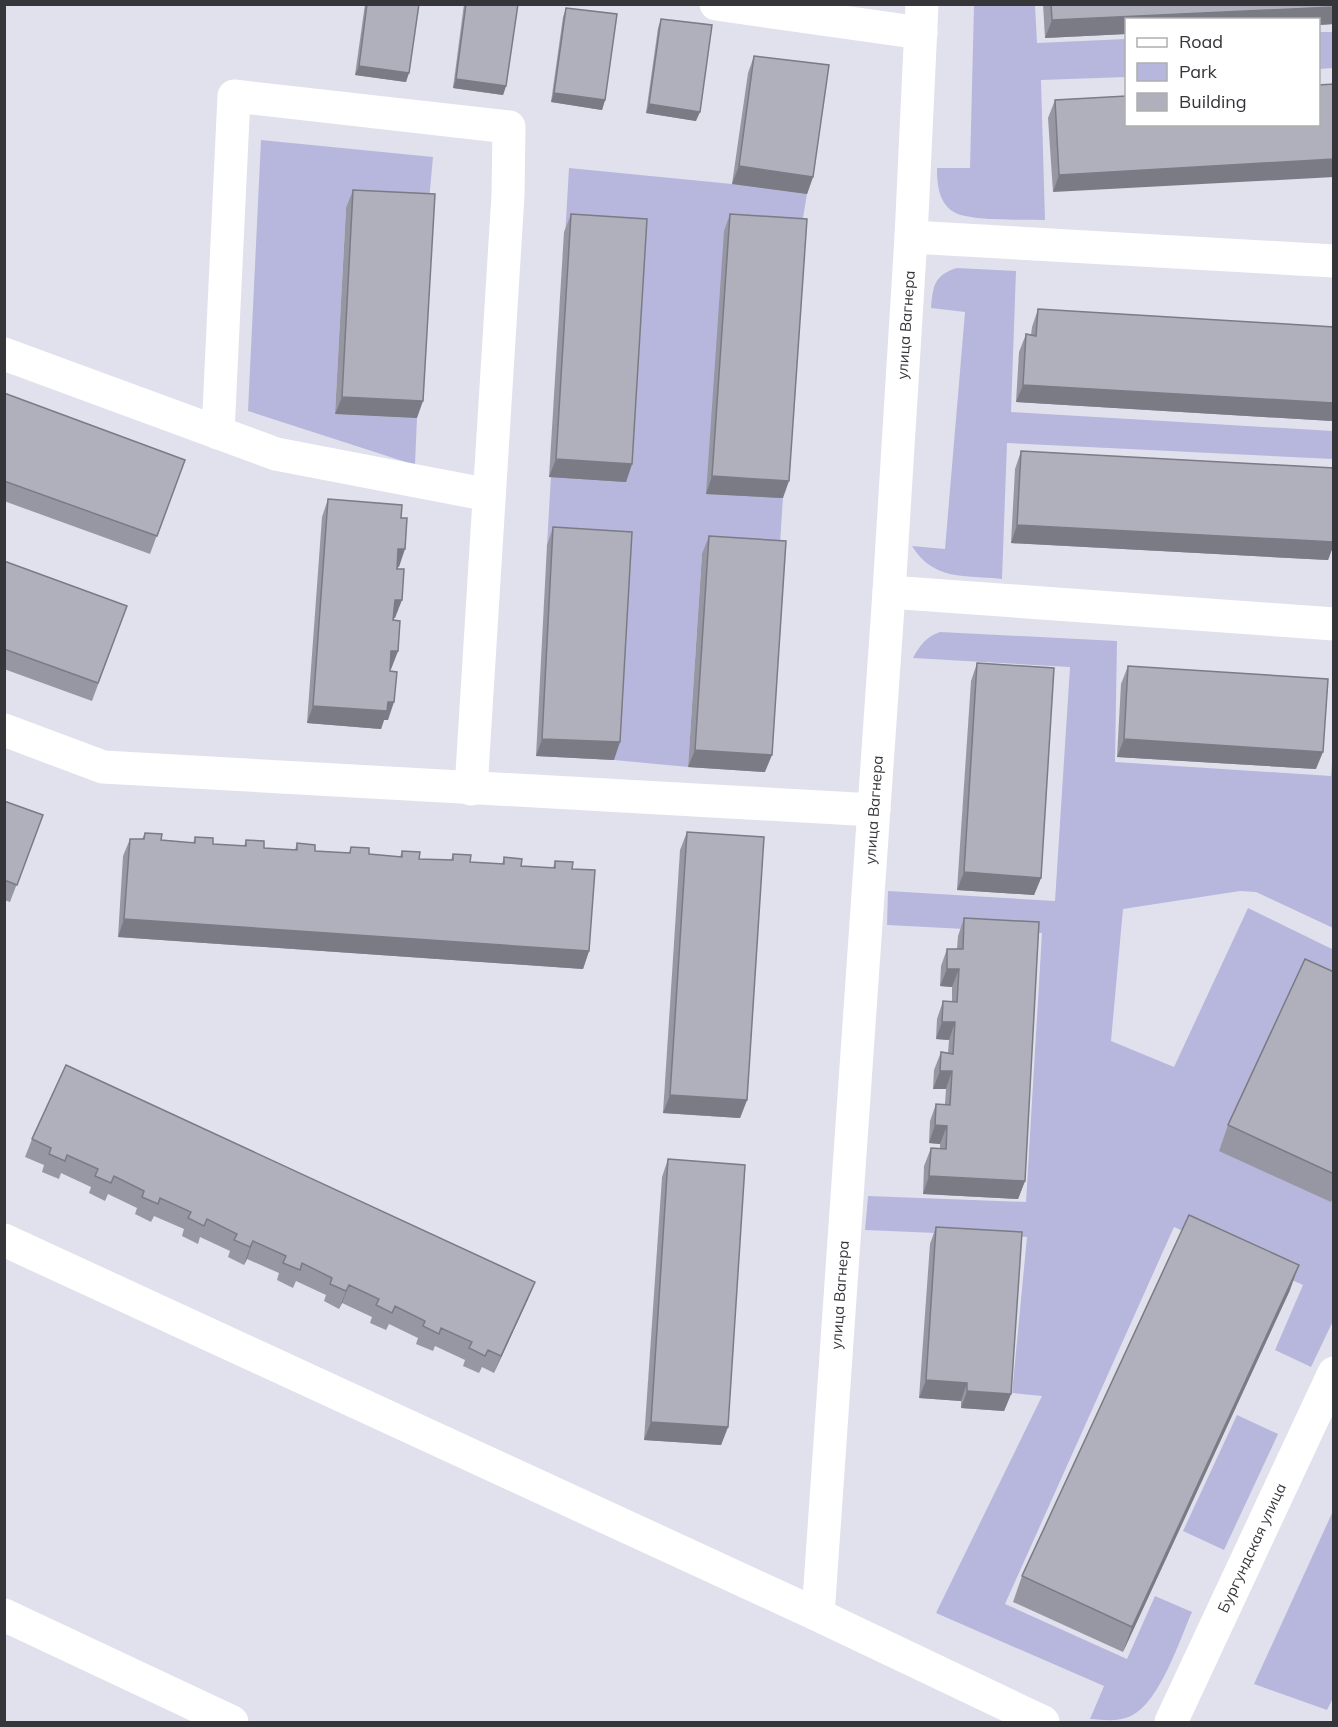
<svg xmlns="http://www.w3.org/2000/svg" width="1338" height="1727" viewBox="0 0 1338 1727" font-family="Mulish,sans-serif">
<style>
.green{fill:#b7b7dd}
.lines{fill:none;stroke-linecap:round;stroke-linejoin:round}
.street{stroke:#fff;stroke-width:33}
.wall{fill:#9697a2}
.shaded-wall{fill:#7a7b84}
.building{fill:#afb0bc;stroke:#7a7b84;stroke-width:1.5}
.labels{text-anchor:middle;stroke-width:6;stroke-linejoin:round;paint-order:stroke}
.street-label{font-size:15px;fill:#35353a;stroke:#fff}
</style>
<rect width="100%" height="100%" fill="#e1e1ee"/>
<g class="green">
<path d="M974,5H1035L1037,43L1126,39V77L1041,80L1045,220C1024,219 967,222 952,211C938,201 937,182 937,168H970Z"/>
<polygon points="1319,32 1333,32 1333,68 1319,69"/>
<polygon points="261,140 433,157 428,212 346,208 335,414 417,418 415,465 248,411"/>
<polygon points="569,168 732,184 807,194 800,236 779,559 702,554 688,767 614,760 625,550 547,545"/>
<path d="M957,268L1016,271L1011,412L1333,431V459L1007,443L1002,579C965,575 933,581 912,546L945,549L965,312L931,308C933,286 934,275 957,268Z"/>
<path d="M940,632L1117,641L1115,762L1331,776L1333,747V928L1256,892L1240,891L1123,909L1111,1041L1174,1067L1248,908L1334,950V1319L1311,1367L1275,1350L1303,1285L1174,1227L1005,1604L1127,1659L1155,1596L1192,1612C1179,1641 1160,1702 1131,1716C1118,1722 1104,1720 1090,1719L1104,1686L936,1613L1042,1396L1012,1393L1027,1237L865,1230L868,1196L1026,1202L1042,933L887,925L888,891L1055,901L1070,667L913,658C920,645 926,637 940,632Z"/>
<polygon points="1237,1415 1278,1434 1224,1550 1183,1531"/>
<polygon points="1333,1511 1334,1696 1327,1710 1254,1684"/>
</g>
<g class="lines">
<g class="street">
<polyline points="716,4 921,33"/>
<polyline points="911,237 1334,261"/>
<polyline points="4,354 276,454 489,495"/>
<polyline points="218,433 234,96 509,127 508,195 471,789"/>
<polyline points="889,592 1334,624"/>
<polyline points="4,730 103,767 874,810"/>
<polyline points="4,1240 818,1615 1043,1722"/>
<polyline points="4,1615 232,1722"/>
<polyline points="818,1615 889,592 911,237 922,4"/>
<polyline points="1171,1722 1334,1373"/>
</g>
</g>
<g class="wall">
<polygon points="365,4 419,4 406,82 355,75"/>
<polygon points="464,4 518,4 506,86 503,95 453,88"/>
<polygon points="1043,4 1334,4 1334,24 1318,25 1318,20 1126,20 1126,34 1045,38"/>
<polygon points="566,8 605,100 602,110 551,102 563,17"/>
<polygon points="661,19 696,121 646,113 658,28"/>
<polygon points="754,56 813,177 807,194 732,184 748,73"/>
<polygon points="1126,96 1053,192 1048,118 1055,100"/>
<polygon points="353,190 417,418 335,414 346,208"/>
<polygon points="571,214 632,464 626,482 549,477 564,232"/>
<polygon points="730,214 783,498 706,494 724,231"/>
<polygon points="1038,309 1334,403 1334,417 1332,421 1016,402 1019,352 1026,334 1031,335 1032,327"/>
<polygon points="4,393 185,460 150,554 4,501"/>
<polygon points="1021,451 1334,468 1334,544 1328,560 1011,543 1015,469"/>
<polygon points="328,499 401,518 395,618 394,618 398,651 391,669 390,669 388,720 384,720 381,729 307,723 322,517"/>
<polygon points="553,527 614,760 536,756 547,545"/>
<polygon points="709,536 765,772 688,767 702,554"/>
<polygon points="4,561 127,606 92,701 4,669"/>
<polygon points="977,663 1041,878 1034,895 957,890 971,681"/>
<polygon points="1128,666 1316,769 1117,757 1121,684"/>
<polygon points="4,801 43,815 10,902 4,900"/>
<polygon points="687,832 747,1100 740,1118 663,1113 680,850"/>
<polygon points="145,833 161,840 193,843 195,837 213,844 244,846 246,840 264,848 295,850 297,843 315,851 349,853 351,847 369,854 400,857 402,851 419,859 451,860 453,854 470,862 502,864 504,857 521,866 553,868 555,861 572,869 589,951 583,969 118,937 123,856 130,839 142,839"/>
<polygon points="964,918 1025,1181 1018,1199 923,1194 924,1166 931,1148 940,1149 940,1144 929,1143 930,1121 936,1104 945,1104 946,1089 933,1089 934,1070 941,1052 948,1053 949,1040 936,1039 937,1019 943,1001 952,1002 952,987 940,986 941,966 947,949 957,949 958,936"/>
<polygon points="1334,972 1334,1196 1331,1202 1219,1151 1228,1125"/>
<polygon points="32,1139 528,1299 494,1373 482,1367 479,1373 463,1366 465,1360 435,1346 433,1351 416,1344 418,1338 389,1324 386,1330 370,1323 372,1317 342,1303 339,1309 324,1301 326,1295 296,1281 293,1288 277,1280 279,1273 247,1259 244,1265 228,1257 230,1251 200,1237 198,1244 182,1236 184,1229 154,1216 151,1222 135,1214 137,1208 108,1194 105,1201 89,1193 91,1187 61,1173 59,1179 42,1172 44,1165 25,1157"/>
<polygon points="668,1159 728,1427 721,1445 644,1440 662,1177"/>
<polygon points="936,1227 1011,1394 1004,1411 961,1408 961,1401 919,1398 930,1244"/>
<polygon points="1290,1290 1123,1652 1013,1602 1022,1576"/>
</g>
<g class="shaded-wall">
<polygon points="1334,7 1334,24 1318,25 1318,20 1126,20 1126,34 1045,38 1052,20"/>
<polygon points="359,66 409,73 406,82 355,75"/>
<polygon points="456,79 506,86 503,95 453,88"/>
<polygon points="554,93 605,100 602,110 551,102"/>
<polygon points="649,104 700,112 696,121 646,113"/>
<polygon points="1334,159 1334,177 1053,192 1059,175"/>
<polygon points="739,166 813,177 807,194 732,184"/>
<polygon points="1023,385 1334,403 1334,417 1332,421 1016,402"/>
<polygon points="342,397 423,401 417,418 335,414"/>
<polygon points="556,459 632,464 626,482 549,477"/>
<polygon points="712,476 789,481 783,498 706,494"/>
<polygon points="1017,525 1334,542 1334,544 1328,560 1011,543"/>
<polygon points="398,549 405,549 399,567 392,566"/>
<polygon points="395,600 402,600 395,618 389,618"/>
<polygon points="391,651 398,651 391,669 385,668"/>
<polygon points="388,702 394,702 388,720 384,720 381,729 307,723 313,706"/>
<polygon points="542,739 620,742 614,760 536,756"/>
<polygon points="1124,739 1323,752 1316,769 1117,757"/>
<polygon points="695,750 772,755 765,772 688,767"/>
<polygon points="964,872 1041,878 1034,895 957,890"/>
<polygon points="124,919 589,951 583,969 118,937"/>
<polygon points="947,969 959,969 952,987 940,986"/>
<polygon points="942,1022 955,1022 949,1040 936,1039"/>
<polygon points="940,1071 952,1071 946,1089 933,1089"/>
<polygon points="670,1095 747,1100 740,1118 663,1113"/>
<polygon points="935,1125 947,1126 940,1144 929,1143"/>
<polygon points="929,1176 1025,1181 1018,1199 923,1194"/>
<polygon points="253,1241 247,1259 244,1265 250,1247"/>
<polygon points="1299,1265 1290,1290 1123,1652 1132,1627"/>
<polygon points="535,1282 528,1299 494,1373 501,1356"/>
<polygon points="349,1285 342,1303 339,1309 346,1291"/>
<polygon points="926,1380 967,1383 961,1401 919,1398"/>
<polygon points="967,1391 1011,1394 1004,1411 961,1408"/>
<polygon points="651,1422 728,1427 721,1445 644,1440"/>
</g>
<g class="building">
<polygon points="367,4 419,4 409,73 359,66"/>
<polygon points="466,4 518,4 506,86 456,79"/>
<polygon points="1051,4 1334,4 1334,7 1052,20"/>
<polygon points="566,8 617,14 605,100 554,93"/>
<polygon points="661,19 712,25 700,112 649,104"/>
<polygon points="754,56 829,65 813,177 739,166"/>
<polygon points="1334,84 1334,159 1059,175 1055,100 1126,96 1126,124 1318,124 1318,85"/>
<polygon points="353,190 435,194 423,401 342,397"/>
<polygon points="571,214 647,219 632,464 556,459"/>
<polygon points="730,214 807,219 789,481 712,476"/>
<polygon points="1038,309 1334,327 1334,403 1023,385 1026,334 1036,336"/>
<polygon points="4,393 185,460 157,536 4,481"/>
<polygon points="1021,451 1334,468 1334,542 1017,525"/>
<polygon points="328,499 402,505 401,518 407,518 405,549 398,549 397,569 404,569 402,600 395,600 393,620 400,621 398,651 391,651 390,671 397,672 394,702 388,702 387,711 313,706"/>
<polygon points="553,527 632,532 620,742 542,739"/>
<polygon points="709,536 786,541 772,755 695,750"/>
<polygon points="4,561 127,606 98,683 4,649"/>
<polygon points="977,663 1054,668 1041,878 964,872"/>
<polygon points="1128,666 1328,679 1323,752 1124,739"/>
<polygon points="4,801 43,815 17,885 4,880"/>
<polygon points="687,832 764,837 747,1100 670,1095"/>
<polygon points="145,833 162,834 161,840 195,843 195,837 213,838 213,844 246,846 246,840 264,841 264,848 297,850 297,843 315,845 315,851 350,853 351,847 369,848 369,854 402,857 402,851 420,852 419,859 453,860 453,854 471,855 470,862 504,864 504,857 522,859 521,866 555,868 555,861 573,862 572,869 595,870 589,951 124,919 130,839 144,839"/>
<polygon points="964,918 1039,922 1025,1181 929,1176 931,1148 946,1149 947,1126 935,1125 936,1104 950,1105 952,1071 940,1071 941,1052 953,1054 955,1022 942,1022 943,1001 957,1002 959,969 947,969 947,949 963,949"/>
<polygon points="1305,959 1334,972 1334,1174 1228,1125"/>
<polygon points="66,1065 535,1282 501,1356 488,1350 485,1356 469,1348 472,1342 441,1328 439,1334 423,1326 425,1321 395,1306 392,1313 376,1305 379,1299 349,1285 346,1291 330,1284 332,1278 302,1263 300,1270 283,1263 286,1256 253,1241 250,1247 234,1240 237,1234 207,1219 204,1226 188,1218 191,1212 160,1198 158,1204 142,1197 144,1191 114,1176 111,1183 95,1176 98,1169 67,1155 65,1161 49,1154 51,1148 32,1139"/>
<polygon points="668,1159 745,1165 728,1427 651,1422"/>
<polygon points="1189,1215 1299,1265 1132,1627 1022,1576"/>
<polygon points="936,1227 1022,1232 1011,1394 967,1391 967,1383 926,1380"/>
</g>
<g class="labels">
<g class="street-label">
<text transform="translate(906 325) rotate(-86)" y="5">улица Вагнера</text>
<text transform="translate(874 810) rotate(-86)" y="5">улица Вагнера</text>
<text transform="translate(840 1295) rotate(-86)" y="5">улица Вагнера</text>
<text transform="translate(1252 1548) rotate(-65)" y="5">Бургундская улица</text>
</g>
</g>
<rect width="1338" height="1727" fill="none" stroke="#35353a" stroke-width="12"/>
<rect x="1125" y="18" width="195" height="108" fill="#ffffff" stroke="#aeaeb0" stroke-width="1.5"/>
<rect x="1137" y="38" width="30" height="9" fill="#ffffff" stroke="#aeaeb0" stroke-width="1.5"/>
<text x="1179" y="48" font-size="18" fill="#35353a">Road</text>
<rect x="1137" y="63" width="30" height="18" fill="#b7b7dd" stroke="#aeaeb0" stroke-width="1.5"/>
<text x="1179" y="78" font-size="18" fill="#35353a">Park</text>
<rect x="1137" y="93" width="30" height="18" fill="#afb0bc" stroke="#aeaeb0" stroke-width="1.5"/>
<text x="1179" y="108" font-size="18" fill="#35353a">Building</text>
</svg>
